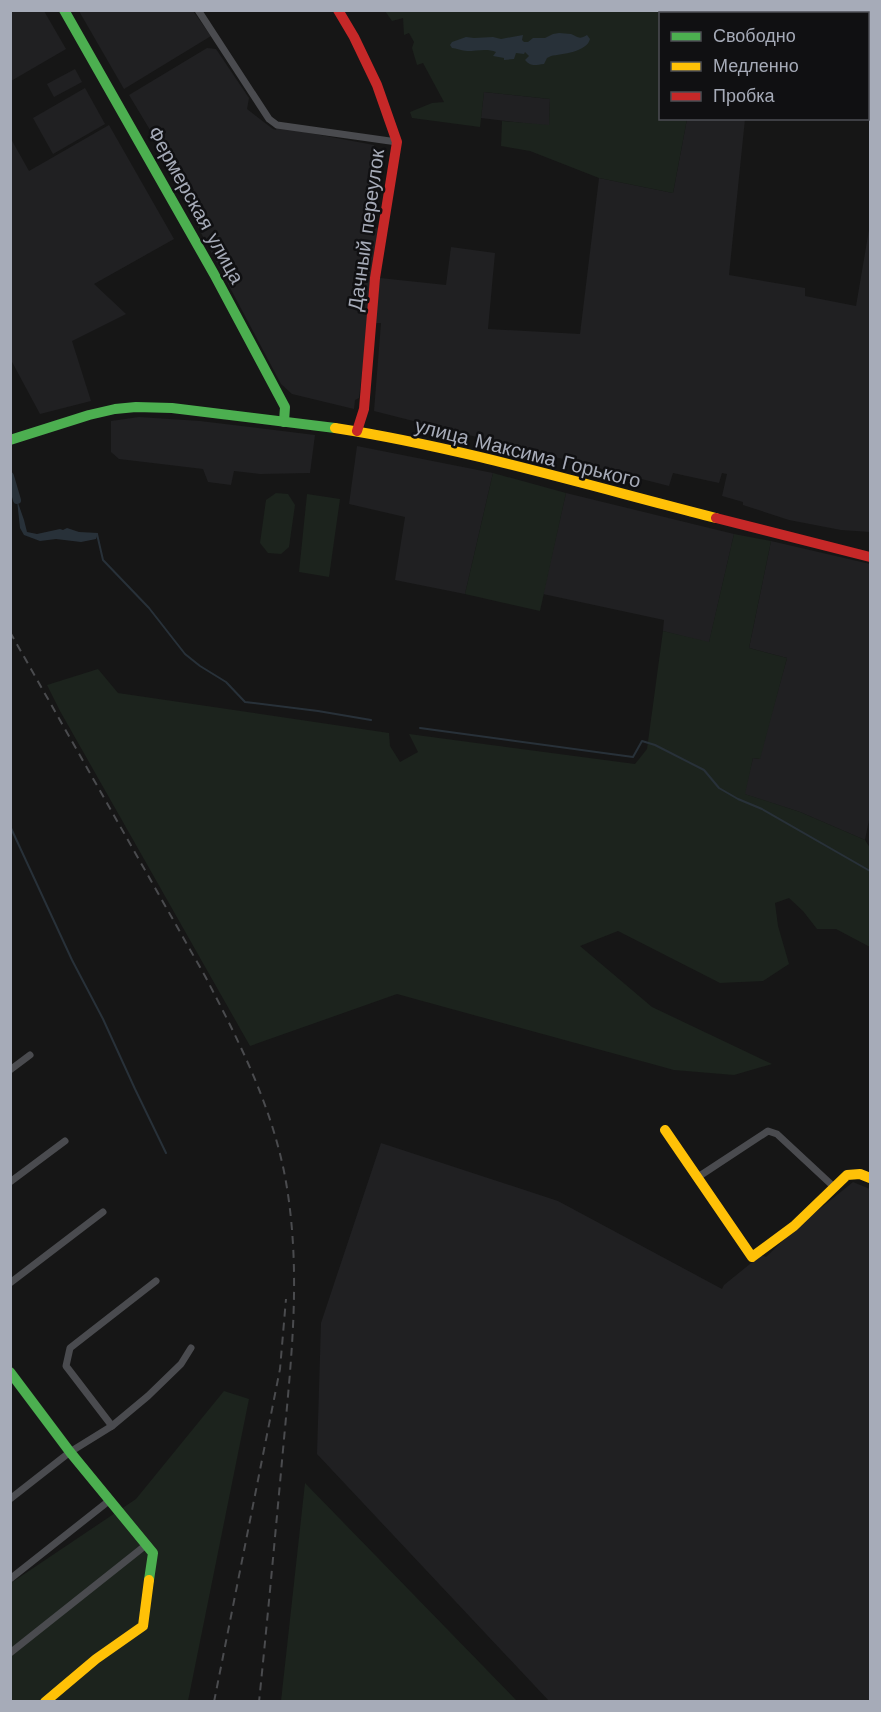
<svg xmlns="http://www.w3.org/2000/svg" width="881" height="1712" viewBox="0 0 881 1712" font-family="'Work Sans',sans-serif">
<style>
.built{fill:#202022}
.green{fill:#1c231d}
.water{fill:#283139}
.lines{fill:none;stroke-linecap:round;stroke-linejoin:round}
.stream{stroke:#283139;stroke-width:2}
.canal{stroke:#283139;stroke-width:8}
.street{stroke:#4a4b4f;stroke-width:7}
.fast{stroke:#4caf50;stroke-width:10}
.slow{stroke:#ffc107;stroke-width:10}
.jam{stroke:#c62828;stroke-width:10}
.rail{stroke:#4a4b4e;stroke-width:2;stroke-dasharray:8 6;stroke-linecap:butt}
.labels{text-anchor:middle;stroke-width:5;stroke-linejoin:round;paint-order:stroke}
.street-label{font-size:20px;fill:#a6abb8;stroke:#101012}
</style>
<rect width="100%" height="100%" fill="#161616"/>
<g class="built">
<polygon points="11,10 44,11 66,49 11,81"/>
<polygon points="79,11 193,11 211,36 124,89"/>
<polygon points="815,11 870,11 870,77 868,76 868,14 815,14"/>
<polygon points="207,48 216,49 249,98 247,109 273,129 276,130 277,127 374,145 370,181 381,183 375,227 379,228 359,398 355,400 354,409 292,394 281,384 182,197 194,190 183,170 176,173 129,95"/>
<polygon points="75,69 82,82 54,97 47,84"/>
<polygon points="85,88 105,124 53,154 33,118"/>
<polygon points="484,92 550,99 549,126 481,118"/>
<polygon points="687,119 745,119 729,275 805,288 805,296 856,306 870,224 870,532 841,530 789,520 743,505 743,502 722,496 727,474 722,473 719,483 673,473 669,486 374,411 381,323 375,323 380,278 446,285 451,247 495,253 488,329 580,334 599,178 673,193"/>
<polygon points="109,125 174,239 94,284 126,314 72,341 91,401 40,414 11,360 11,139 29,171"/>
<polygon points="139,417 200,421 315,435 310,473 260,474 234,471 231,485 208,482 203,469 119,459 111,452 111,421"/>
<polygon points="357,446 493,473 465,594 395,580 405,517 349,504"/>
<polygon points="566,493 734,534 709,643 663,631 664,620 543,594"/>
<polygon points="771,541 870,564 870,815 865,840 800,812 744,794 753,758 759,759 787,658 749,648"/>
<polygon points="381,1143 558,1201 722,1289 724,1285 761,1255 766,1257 795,1229 853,1182 870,1189 870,1701 549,1701 317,1454 321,1323"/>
</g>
<g class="green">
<polygon points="385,11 815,11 815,14 660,14 660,118 687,119 673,193 599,178 530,151 501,146 502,121 549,125 550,99 484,92 480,127 412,118 410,112 432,103 444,102 423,63 417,65 412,48 414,42 409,33 404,35 403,18 392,21"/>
<polygon points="493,473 566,493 540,611 465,594"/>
<polygon points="276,493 288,494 295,505 289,547 281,554 268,553 260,543 266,500"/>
<polygon points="307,494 340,499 329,577 299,572"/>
<polygon points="734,534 771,541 749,648 787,658 760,759 753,758 745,794 800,812 865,840 870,848 870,947 836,929 817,929 803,911 789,898 775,903 778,926 789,964 763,981 720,983 618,931 580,946 652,1007 772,1064 734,1075 674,1070 397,994 250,1046 60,711 47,685 98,669 118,693 389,733 390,746 400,762 418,752 409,734 635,764 647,749 663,631 709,642"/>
<polygon points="224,1391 249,1399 188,1701 11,1702 11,1583 136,1499"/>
<polygon points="305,1483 517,1701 281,1701"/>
</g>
<g class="water">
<path d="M559,33L571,34C578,37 579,40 587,35L590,39C587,52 562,54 551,56L547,58L544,64C535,65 531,67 525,60L529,56L525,52L524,54L516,53L514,59L504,60V58L493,56L496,52C487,48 477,51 467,51C462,51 456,48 452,48L450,45L452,42L466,37L474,38L493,37L501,39L523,35L522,40L524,42H528L533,38H545L553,34Z"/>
<polygon points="17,500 24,520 27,532 37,534 60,529 63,530 67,528 79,532 98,533 96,539 81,542 56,539 40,541 24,535 20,528"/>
</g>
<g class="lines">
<g class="stream">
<polyline points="97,534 103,560 149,608 185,654 200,666 226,682 245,702 318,711 371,720"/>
<polyline points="420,728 633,757 642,741 655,745 704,770 719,788 738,799 762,809 870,871"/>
<polyline points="10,826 72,960 103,1019 135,1089 166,1153"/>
</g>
<polyline class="canal" points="10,476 17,500"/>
<g class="street">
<polyline points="198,10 269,119 277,125 397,142"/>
<polyline points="10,1070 30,1055"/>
<polyline points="698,1177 768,1131 777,1134 834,1187"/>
<polyline points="10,1182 65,1141"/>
<polyline points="10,1283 103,1212"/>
<polyline points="112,1426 66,1366 70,1348 156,1281"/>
<polyline points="10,1499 70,1452 112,1426 148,1396 181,1364 191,1348"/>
<polyline points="10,1579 110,1500"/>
<polyline points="10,1653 146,1545"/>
</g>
<g class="fast">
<polyline points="64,10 214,274 285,407 284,422"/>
<polyline points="10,440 89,415 115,409 136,407 172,408 335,428"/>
<polyline points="10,1372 70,1452 153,1553 149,1580"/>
</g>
<g class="slow">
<path d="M335,428C464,448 590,486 716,518"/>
<polyline points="665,1130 752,1257 794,1226 847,1175 860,1174 870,1178"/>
<polyline points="45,1702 96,1659 143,1626 149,1580"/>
</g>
<g class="jam">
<polyline points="338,10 354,37 377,85 397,142 375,278 364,409 357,431"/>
<polyline points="716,518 870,557"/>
</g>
<g class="rail">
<path d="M10,632L205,976C239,1041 273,1108 286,1182C301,1269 292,1353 284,1439C276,1527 268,1614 259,1702"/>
<polyline points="214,1702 280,1369 286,1299"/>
</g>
</g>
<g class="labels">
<g class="street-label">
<text transform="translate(196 205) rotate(61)" y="7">Фермерская улица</text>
<text transform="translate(366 230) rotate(-82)" y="7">Дачный переулок</text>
<text transform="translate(528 453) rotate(14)" y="7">улица Максима Горького</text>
</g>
</g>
<rect width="881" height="1712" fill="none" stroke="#a6abb8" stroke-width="24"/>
<rect x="659" y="12" width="210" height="108" fill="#101012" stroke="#4c4e54" stroke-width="1.5"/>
<rect x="671" y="32" width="30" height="9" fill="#4caf50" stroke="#4c4e54" stroke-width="1.5"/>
<text x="713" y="42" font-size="18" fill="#a6abb8">Свободно</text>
<rect x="671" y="62" width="30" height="9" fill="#ffc107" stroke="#4c4e54" stroke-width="1.5"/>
<text x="713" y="72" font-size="18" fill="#a6abb8">Медленно</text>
<rect x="671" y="92" width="30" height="9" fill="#c62828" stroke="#4c4e54" stroke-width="1.5"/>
<text x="713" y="102" font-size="18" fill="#a6abb8">Пробка</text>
</svg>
